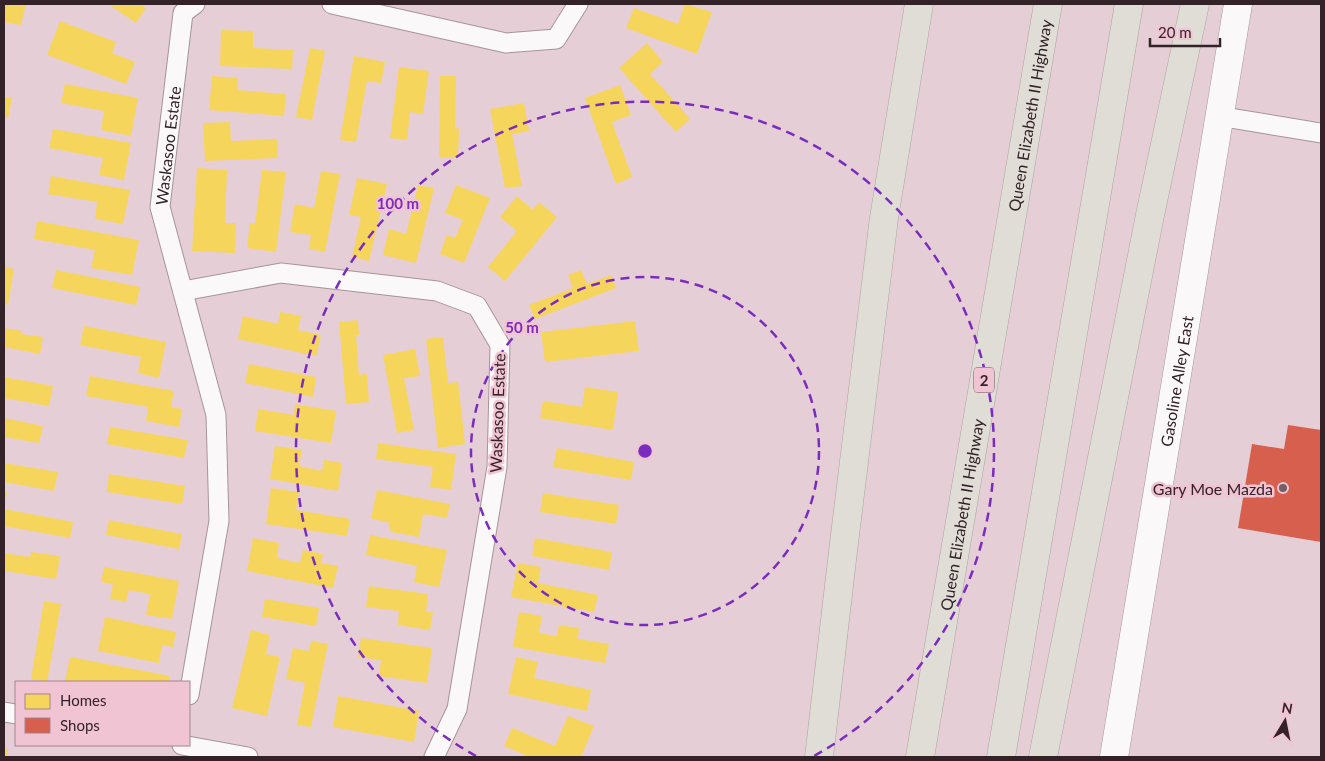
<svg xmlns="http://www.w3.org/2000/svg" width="1325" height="761" font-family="Lato,sans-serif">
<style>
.homes{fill:#f6d55c}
.shops{fill:#d6604d}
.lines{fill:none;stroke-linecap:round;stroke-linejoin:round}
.street-casing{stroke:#a6949b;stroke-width:21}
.secondary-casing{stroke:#a6949b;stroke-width:29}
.highway-casing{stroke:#aea39f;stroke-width:29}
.street{stroke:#fbf8f9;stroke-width:19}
.secondary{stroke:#fbf8f9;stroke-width:28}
.highway{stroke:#dfddd6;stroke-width:28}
.ring{fill:none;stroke:#7b2cbf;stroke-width:2.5;stroke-dasharray:9 6}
.poi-dot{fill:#725e65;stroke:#f1c4d4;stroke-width:2}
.labels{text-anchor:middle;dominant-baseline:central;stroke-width:5;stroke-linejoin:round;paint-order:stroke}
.shield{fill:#f1c4d4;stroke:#6c535c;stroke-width:1}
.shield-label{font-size:15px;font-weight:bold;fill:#332228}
.street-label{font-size:16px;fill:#332228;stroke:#f1c4d4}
.poi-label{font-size:16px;fill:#332228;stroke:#f1c4d4;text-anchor:end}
.centre{fill:#7b2cbf;stroke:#f1c4d4;stroke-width:2.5}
.ring-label{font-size:15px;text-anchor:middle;font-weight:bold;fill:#7b2cbf;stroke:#f1c4d4;stroke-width:5;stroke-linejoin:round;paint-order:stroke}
</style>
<rect width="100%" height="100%" fill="#e6ced7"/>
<g class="homes">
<path d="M4 4H26L21 25 4 22Z"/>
<path d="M108 4H140L146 8 136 23Z"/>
<path d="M685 4 712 12 697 54 626 28 634 8 678 24Z"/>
<path d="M60 21 116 42 112 53 135 62 126 84 47 55Z"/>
<path d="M221 30 253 31V48L293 50 292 69 220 66Z"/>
<path d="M647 43 663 62 650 74 690 119 676 132 619 68Z"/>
<path d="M310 48 325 51 312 120 296 117Z"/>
<path d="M354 56 385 62 381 83 367 81 356 142 340 140Z"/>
<path d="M399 67 429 71 423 114 410 112 407 140 390 138Z"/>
<path d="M212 76 238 78 237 90 286 94 284 116 209 110Z"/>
<path d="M440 76H456L455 129 459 128 458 158H439Z"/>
<path d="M65 84 138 98 131 136 101 130 104 111 61 103Z"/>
<path d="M620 85 631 115 612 122 632 177 616 184 585 98Z"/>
<path d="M4 97 12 98 8 118 4 117Z"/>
<path d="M524 103 529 131 512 134 522 186 505 188 490 109Z"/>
<path d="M230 122 231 141 277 139 278 158 205 161 203 123Z"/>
<path d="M53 129 131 143 124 180 99 175 103 158 49 148Z"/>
<path d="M197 168 227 170 225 223H236L235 253 192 251Z"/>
<path d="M262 170 286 172 276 252 247 248 250 223 255 224Z"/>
<path d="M321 171 340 174 325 252 309 249 311 235 290 232 295 204 314 208Z"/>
<path d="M51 176 130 190 123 224 95 219 97 202 48 194Z"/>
<path d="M357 178 387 184 369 261 352 257 361 217 349 215Z"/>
<path d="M418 185 434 188 416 263 383 255 389 229 406 234Z"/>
<path d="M456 185 490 198 464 263 440 254 447 235 455 238 463 220 445 213Z"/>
<path d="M517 196 533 210 539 202 557 217 505 281 488 267 517 231 500 217Z"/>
<path d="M37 221 139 240 132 275 91 268 95 250 34 239Z"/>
<path d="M4 267 14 269 8 305 4 304Z"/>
<path d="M56 270 140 287 136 305 52 288Z"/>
<path d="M581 270 587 284 611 275 616 288 535 319 529 305 573 288 568 275Z"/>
<path d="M280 312 301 316 298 330 321 335 316 356 238 339 243 316 278 324Z"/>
<path d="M358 320 359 335H356L359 375 367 374 369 402 346 404 339 322Z"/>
<path d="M635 321 639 351 545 362 541 332Z"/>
<path d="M84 326 166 342 159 378 138 373 141 357 80 345Z"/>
<path d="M4 328 22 331 21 334 43 337 40 354 4 347Z"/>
<path d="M443 337 448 383 458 382 465 444 438 448 426 339Z"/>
<path d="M415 349 420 376 404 378 414 430 397 433 383 355Z"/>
<path d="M249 364 316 377 313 397 245 383Z"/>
<path d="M90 376 174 391 171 407 182 409 179 427 146 421 148 407 86 396Z"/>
<path d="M4 377 53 386 49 406 4 398Z"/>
<path d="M585 387 618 392 613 430 540 418 543 401 582 407Z"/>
<path d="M295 404 336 411 331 443 255 431 258 409 294 415Z"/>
<path d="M4 418 43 426 39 443 4 437Z"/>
<path d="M110 427 188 440 184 458 107 444Z"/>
<path d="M378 443 456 454 451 490 430 487 433 467 376 459Z"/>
<path d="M275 446 302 450 299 466 322 471 324 460 342 463 338 491 270 479Z"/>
<path d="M557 448 634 462 631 480 553 467Z"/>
<path d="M4 463 58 472 54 491 4 482Z"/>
<path d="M109 474 185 486 182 504 107 492Z"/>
<path d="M271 488 299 492 296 510 350 519 347 536 266 524Z"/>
<path d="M377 490 450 504 447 518 423 514 419 537 391 532 388 522 371 519Z"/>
<path d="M4 492H7L5 504H4Z"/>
<path d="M543 493 619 505 616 524 540 512Z"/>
<path d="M4 509 73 522 70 538 4 526Z"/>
<path d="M109 520 182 534 179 549 106 535Z"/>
<path d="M370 535 447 550 439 587 414 582 417 566 366 555Z"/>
<path d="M253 538 279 543 277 558 300 563 303 550 323 554 321 563 338 566 333 588 247 571Z"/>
<path d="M535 538 612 552 609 570 532 556Z"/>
<path d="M31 552 60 556 56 579 4 571V553L30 557Z"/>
<path d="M518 563 541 567 538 583 598 595 594 612 511 597Z"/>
<path d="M104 567 179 581 172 619 146 615 150 594 129 590 126 602 110 599 113 584 101 582Z"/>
<path d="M369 586 428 594 426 611 433 612 430 630 398 625 399 611 366 607Z"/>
<path d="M265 599 319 608 316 626 262 617Z"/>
<path d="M44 601 61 604 47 682 31 679Z"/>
<path d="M519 612 542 616 539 633 557 636 559 625 579 628 578 639 609 644 605 663 513 647Z"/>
<path d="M105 617 176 632 173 647 162 645 159 663 98 651Z"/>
<path d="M251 630 270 635 266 654 280 657 267 716 232 708Z"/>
<path d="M361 638 432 648 427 683 379 676 381 660 358 657Z"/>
<path d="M311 641 328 644 311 727 297 725 305 683 286 679 293 648 309 651Z"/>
<path d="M70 657 170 676 169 682H65Z"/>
<path d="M516 657 538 662 534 678 591 690 587 711 508 694Z"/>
<path d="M338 696 419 711 414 742 333 727Z"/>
<path d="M568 716 594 726 581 757H530L504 746 512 728 555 746Z"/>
<path d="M4 748 8 749 7 757H4Z"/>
</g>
<path class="shops" d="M1288 425 1321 430V542L1238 528 1252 444 1284 449Z"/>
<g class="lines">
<defs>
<g id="street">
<path d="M332 4 506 43 556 39 578 4"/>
<path d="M1218 116 1321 133"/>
<path d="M183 291 281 273 437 291 477 306 500 345 497 467 457 709 434 757"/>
<path id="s1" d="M189 695 219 521 216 415 160 207 183 13 195 4"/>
<path d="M4 712 16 714"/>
<path d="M182 745 248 757"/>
</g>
<g id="secondary">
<path id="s2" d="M1114 757 1238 4"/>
</g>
<g id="highway">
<path d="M819 757 844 543 884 218 919 4"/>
<path id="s3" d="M920 757 1048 4"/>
<path d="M1001 757 1129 4"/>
<path d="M1043 757 1150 215 1195 4"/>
</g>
</defs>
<use href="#street" class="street-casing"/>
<use href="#secondary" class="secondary-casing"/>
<use href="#highway" class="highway-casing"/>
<use href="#street" class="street"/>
<use href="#secondary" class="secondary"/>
<use href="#highway" class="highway"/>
</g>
<g class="ring">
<circle cx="645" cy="451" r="174"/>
<path d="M476 756A349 349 0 1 1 814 756"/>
</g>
<circle class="poi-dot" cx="1283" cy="488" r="5"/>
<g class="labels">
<rect class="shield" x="974" y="367.5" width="20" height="25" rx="4"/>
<g class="shield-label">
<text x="984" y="380">2</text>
</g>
<g class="street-label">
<text stroke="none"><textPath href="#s3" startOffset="651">Queen Elizabeth II Highway</textPath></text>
<text stroke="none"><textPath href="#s1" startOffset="560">Waskasoo Estate</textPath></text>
<text stroke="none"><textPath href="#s2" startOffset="381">Gasoline Alley East</textPath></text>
<text transform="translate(497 413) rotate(-88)">Waskasoo Estate</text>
<text stroke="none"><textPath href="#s3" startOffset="246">Queen Elizabeth II Highway</textPath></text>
</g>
<g class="poi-label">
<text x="1273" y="488">Gary Moe Mazda</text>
</g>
</g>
<circle cx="645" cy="451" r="8" class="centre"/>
<g class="ring-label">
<text x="398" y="209">100 m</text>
<text x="522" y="333">50 m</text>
</g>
<rect width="1325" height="761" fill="none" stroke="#332228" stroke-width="10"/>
<rect x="15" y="681" width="175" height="65" fill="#f1c4d4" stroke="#a5838f"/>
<rect x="25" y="694" width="25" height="15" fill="#f6d55c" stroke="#a5838f"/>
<text x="60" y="706" font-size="15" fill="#332228">Homes</text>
<rect x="25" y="718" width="25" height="15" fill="#d6604d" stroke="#a5838f"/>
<text x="60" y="731" font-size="15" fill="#332228">Shops</text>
<g transform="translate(1285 721) rotate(10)" stroke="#f1c4d4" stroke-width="4" paint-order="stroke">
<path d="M0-4L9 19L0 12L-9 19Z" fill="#332228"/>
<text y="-8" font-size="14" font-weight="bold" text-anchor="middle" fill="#332228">N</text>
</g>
<path d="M1150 38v8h70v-8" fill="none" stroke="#332228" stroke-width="2.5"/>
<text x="1158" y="38" font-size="15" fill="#332228" stroke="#f1c4d4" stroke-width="4" paint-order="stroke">20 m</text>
</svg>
